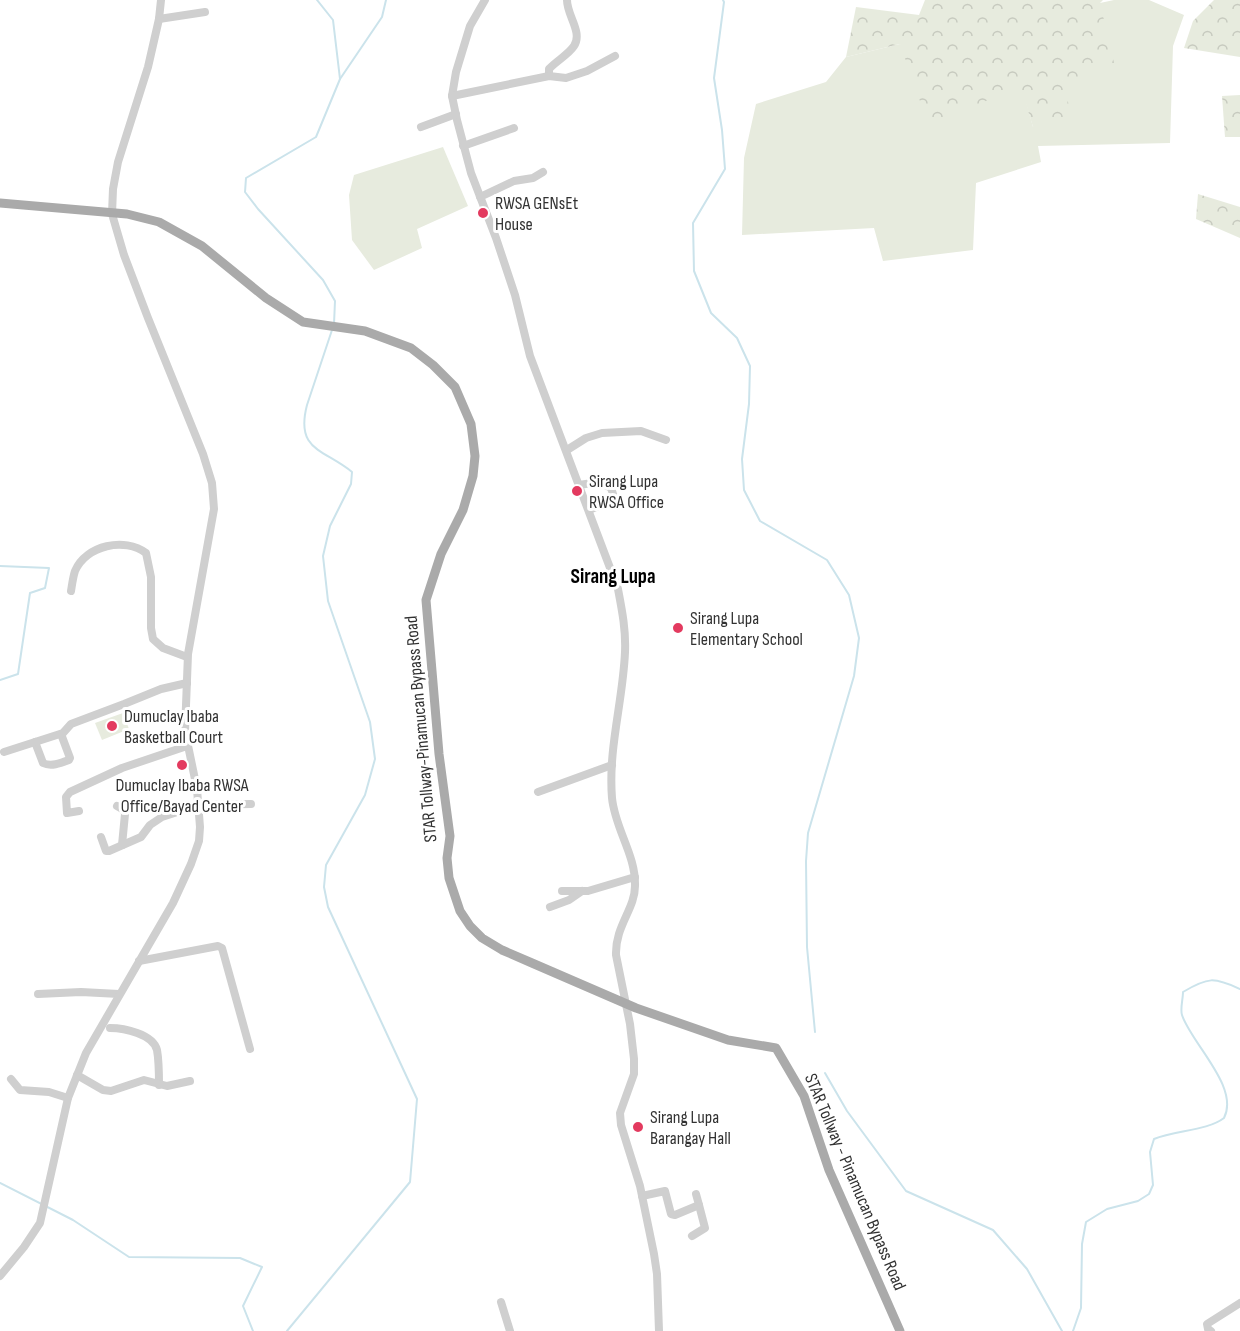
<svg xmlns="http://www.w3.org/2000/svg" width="1240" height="1331" font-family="'Sofia Sans Condensed',sans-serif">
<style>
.green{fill:#e7ebde}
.forest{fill:url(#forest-crowns)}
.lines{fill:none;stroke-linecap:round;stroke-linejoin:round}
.stream{stroke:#cbe3eb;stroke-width:2}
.minor{stroke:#cfcfcf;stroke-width:8}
.major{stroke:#aaa;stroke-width:9}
.poi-dot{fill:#e33a5f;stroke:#fff;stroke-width:2}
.labels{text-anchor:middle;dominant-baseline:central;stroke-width:6;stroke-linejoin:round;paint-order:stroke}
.poi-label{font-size:18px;fill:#323232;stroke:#fff;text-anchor:start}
.street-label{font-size:18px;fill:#323232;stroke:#fff}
.quarter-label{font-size:21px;font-weight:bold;fill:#000;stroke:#fff}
</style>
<defs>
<pattern id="forest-crowns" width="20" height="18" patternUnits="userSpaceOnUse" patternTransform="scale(1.5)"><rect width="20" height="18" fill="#e7ebde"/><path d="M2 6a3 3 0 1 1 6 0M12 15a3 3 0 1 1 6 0" fill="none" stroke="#c7cabf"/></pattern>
</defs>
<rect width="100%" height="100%" fill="#fff"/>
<g class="green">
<path d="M1114 0H1149L1184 15 1173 46 1170 143 1038 146 1041 162 976 183 973 250 883 261 874 228 742 235 744 158 756 104 826 82 846 57 900 44 1022 87 1033 127 1062 81 1100 3Z"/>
<path d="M443 147 468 206 417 229 422 248 374 270 352 240 349 195 354 175Z"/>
<path d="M123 713 129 729 102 740 95 723Z"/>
</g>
<g class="forest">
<path d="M925 0H1103L1100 3 1115 67 1062 81 1072 116 1033 127 1021 87 928 124 900 44 846 57 856 7 919 15Z"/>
<path d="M1214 0H1240V57L1184 48 1193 21Z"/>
<path d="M1240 95V137H1225L1222 96Z"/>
<path d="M1198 194 1240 207V238L1196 219Z"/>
</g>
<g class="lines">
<g class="stream">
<path d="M317 0 333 20 340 79 316 137 246 178 245 192 258 209 323 280 335 301 334 324"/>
<path d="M723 0 724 2 714 78 722 130 725 169 693 223 694 271 711 313 737 338 750 366 749 404 742 459 744 490 760 521 827 560 849 595 859 638 854 676 808 833 806 861 807 947 815 1032"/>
<path d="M340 79 382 17 386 0"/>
<path d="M0 566 49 568 45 588 30 593 18 674 0 680"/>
<path d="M825 1073 847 1111 906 1191 993 1230 1027 1269 1062 1331"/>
<path d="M0 1183 73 1220 129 1257 240 1258 262 1267 243 1306 253 1331"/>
<path d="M287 1331 410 1182 417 1099 328 907 324 887 326 865 365 795 375 759 370 722 328 601 323 556 330 526 351 484 352 472C324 449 295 451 307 405L332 330"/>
<path d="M1073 1331 1081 1308 1082 1244 1086 1222 1107 1209 1138 1201 1149 1194 1153 1185 1150 1152 1154 1139C1175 1130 1207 1131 1224 1118 1240 1087 1191 1043 1182 1015 1180 1009 1183 999 1183 992 1208 977 1214 977 1240 989"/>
</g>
<g class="minor">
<path d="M485 0 470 26 456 72 452 96 457 120 471 173 496 238 515 295 530 356 618 589C622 610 626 630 625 652 623 701 608 748 612 798 615 829 636 855 635 886 635 909 615 926 616 955L630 1024 634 1059V1074L620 1113 621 1125 640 1186 654 1254 657 1274 659 1331"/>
<path d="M159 19 205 12"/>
<path d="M549 76V69C556 61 568 55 574 46 583 32 567 16 567 0"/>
<path d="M452 96 549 76 566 78 587 71 615 56"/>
<path d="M421 127 456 114"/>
<path d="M463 146 514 128"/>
<path d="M480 197 514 181 533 178 543 172"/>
<path d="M567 450 586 438 602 433 641 431 666 440"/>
<path d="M579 485 599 482 611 488 614 497 610 501 589 510"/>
<path d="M71 591C72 585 73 577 75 571 86 545 125 537 146 553L151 577V628L153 639 163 648 187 657"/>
<path d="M35 742 43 763C51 767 61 763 69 760L70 758 61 734"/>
<path d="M4 752 63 733 71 724 124 704 161 689 187 683"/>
<path d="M538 792 612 765"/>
<path d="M117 806 124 810 125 814 122 845"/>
<path d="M79 811 67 813 66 797 70 792 122 768 187 746"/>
<path d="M101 837 106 851H109L141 837 150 825 162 817 199 805 251 804"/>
<path d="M562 891H588L635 877"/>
<path d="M550 907 569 900 582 891"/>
<path d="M139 961 218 946 222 948 250 1049"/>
<path d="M38 994 81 992 119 994"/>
<path d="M110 1028C124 1028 153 1034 157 1050 159 1061 159 1074 159 1085"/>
<path d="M77 1075 103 1090 111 1091 144 1080 167 1086 190 1081"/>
<path d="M11 1079 20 1090 49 1092 68 1098"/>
<path d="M642 1196 665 1191 671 1214 675 1215 699 1205 696 1194"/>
<path d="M692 1236 705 1228 699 1205"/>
<path d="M0 1276 24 1247 40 1223 68 1098 86 1053 173 903 191 864 199 841 200 827 197 789 185 731 188 654 214 509 212 483 203 454 148 318 124 255 112 214 113 189 118 162 148 67 159 19 161 0"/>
<path d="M501 1302 510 1331"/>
<path d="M1211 1331 1208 1329 1207 1324 1240 1303"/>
</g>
<path class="major" d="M0 203 127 214 159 222 202 246 266 298 303 322 365 331 411 348 433 365 455 387 471 424 475 456 473 476 463 510 441 554 426 600 439 754 450 836 447 858 449 878 460 911 470 926 482 938 502 950 532 963 636 1008 728 1040 776 1048 804 1096 829 1170 900 1331"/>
</g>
<g class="poi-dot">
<circle cx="483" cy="213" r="6"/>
<circle cx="577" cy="491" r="6"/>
<circle cx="678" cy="628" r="6"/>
<circle cx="112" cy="726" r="6"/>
<circle cx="182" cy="765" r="6"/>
<circle cx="638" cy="1127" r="6"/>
</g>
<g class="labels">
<g class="poi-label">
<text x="495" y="203">RWSA GENsEt<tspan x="495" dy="21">House</tspan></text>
<text x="589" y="481">Sirang Lupa<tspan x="589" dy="21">RWSA Office</tspan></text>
<text x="690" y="618">Sirang Lupa<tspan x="690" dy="21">Elementary School</tspan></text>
<text x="124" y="716">Dumuclay Ibaba<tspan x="124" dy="21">Basketball Court</tspan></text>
<text x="182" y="785" text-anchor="middle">Dumuclay Ibaba RWSA<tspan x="182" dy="21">Office/Bayad Center</tspan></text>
<text x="650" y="1117">Sirang Lupa<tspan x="650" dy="21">Barangay Hall</tspan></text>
</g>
<g class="street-label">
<text transform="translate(421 729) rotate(-95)">STAR Tollway-Pinamucan Bypass Road</text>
<text transform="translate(855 1182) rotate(67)">STAR Tollway - Pinamucan Bypass Road</text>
</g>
<g class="quarter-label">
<text x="613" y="576">Sirang Lupa</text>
</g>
</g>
</svg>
